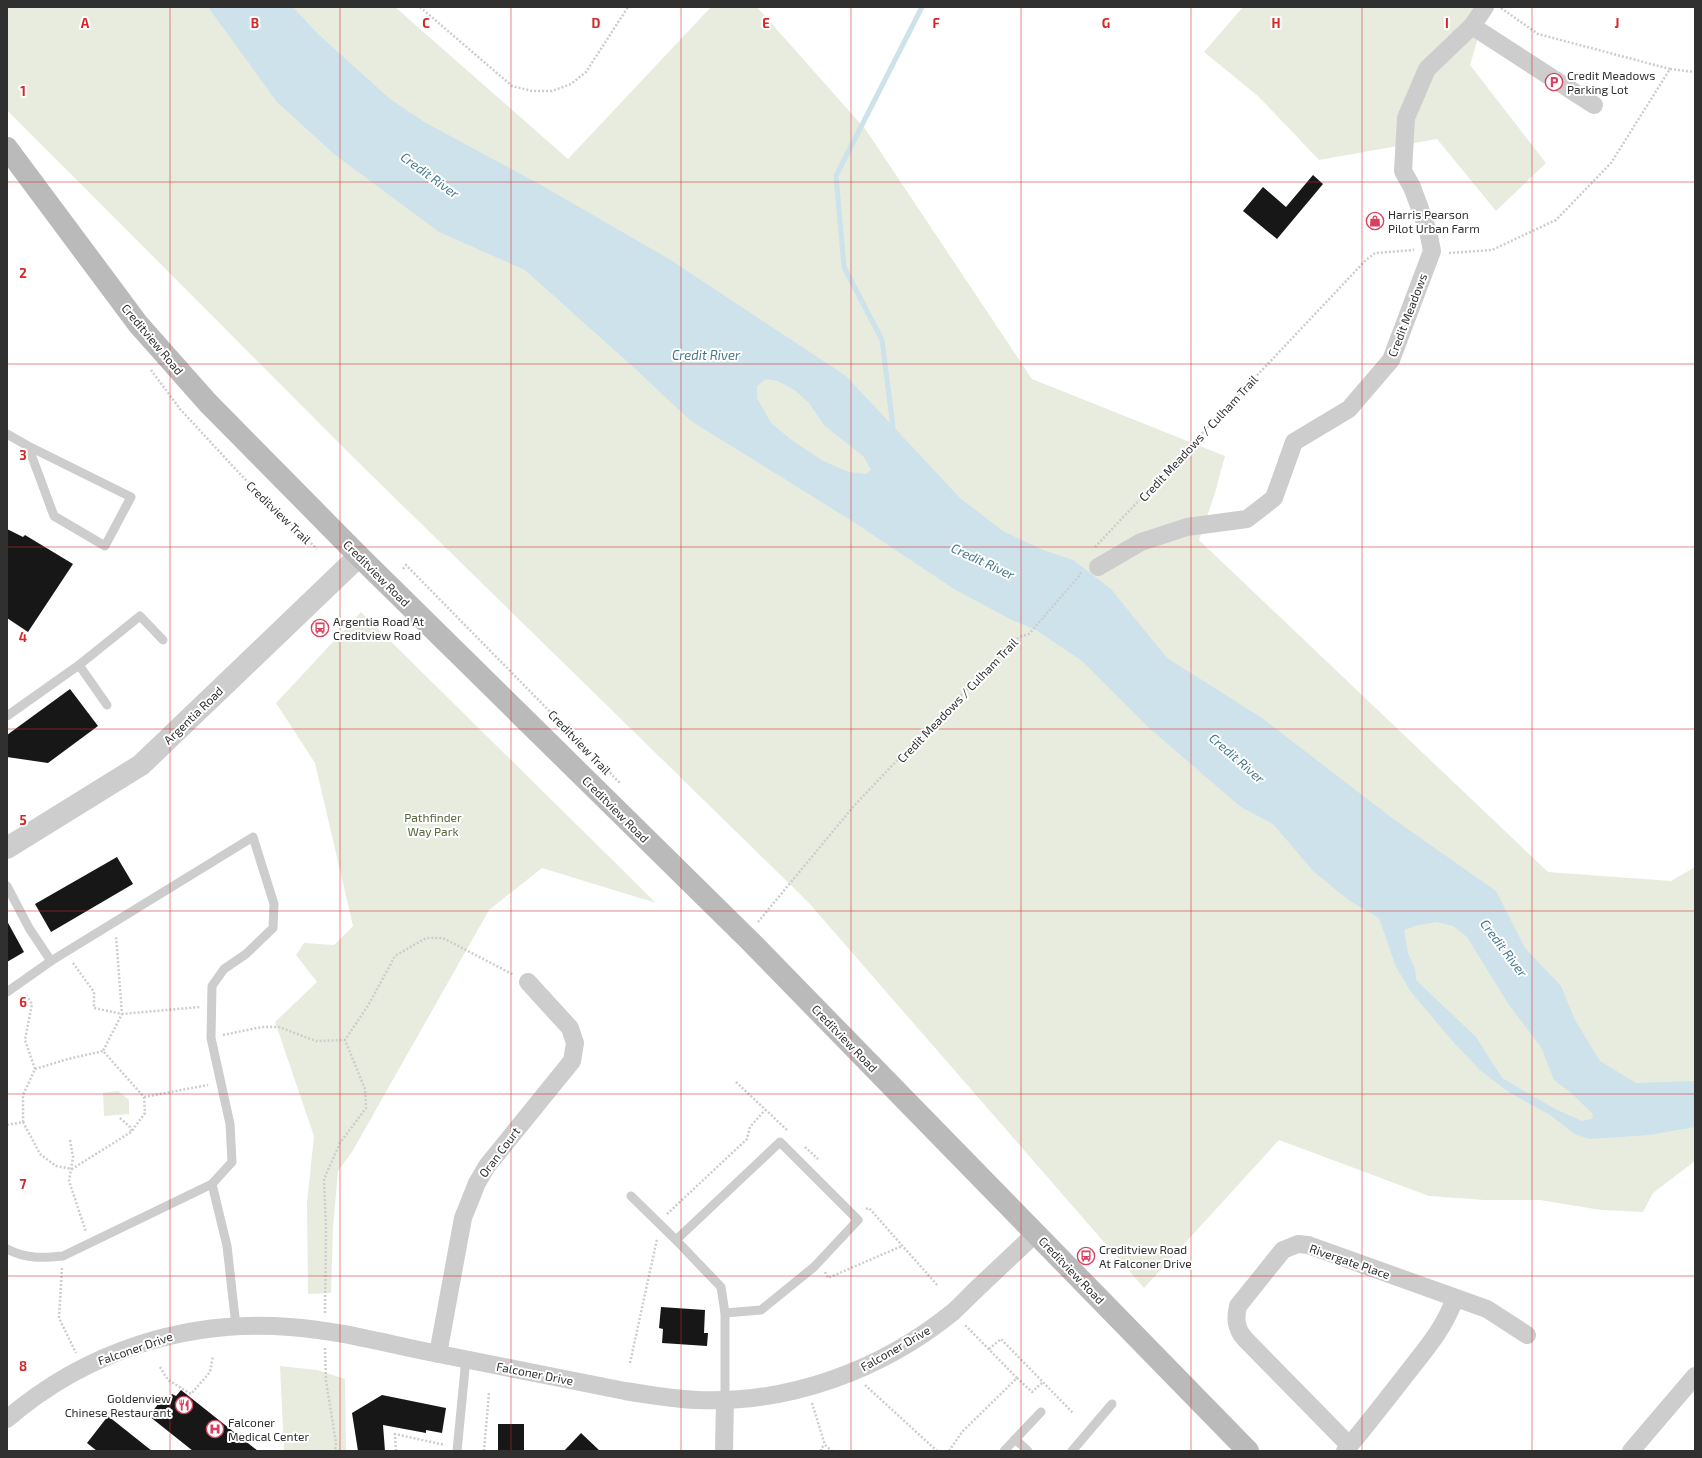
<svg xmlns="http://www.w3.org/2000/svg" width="1702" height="1458" font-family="'Exo 2',sans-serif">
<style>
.green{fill:#e7ecdf}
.water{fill:#cde2ea;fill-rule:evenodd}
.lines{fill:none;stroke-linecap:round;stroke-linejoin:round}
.stream{stroke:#cde2ea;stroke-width:5}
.building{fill:#171717}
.path{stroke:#cdcdcd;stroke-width:2.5;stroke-dasharray:2 2;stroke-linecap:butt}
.service{stroke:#cdcdcd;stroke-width:9}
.minor{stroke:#cdcdcd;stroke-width:18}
.tertiary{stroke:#cdcdcd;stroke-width:22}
.secondary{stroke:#bababa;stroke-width:22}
.grid{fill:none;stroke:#d62828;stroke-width:1;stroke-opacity:0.55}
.labels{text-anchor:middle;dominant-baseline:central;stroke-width:4;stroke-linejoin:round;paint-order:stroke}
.poi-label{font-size:12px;fill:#303030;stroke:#fff;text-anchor:start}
.street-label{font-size:12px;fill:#303030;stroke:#fff}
.park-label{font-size:12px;fill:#586840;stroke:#fff}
.water-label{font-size:13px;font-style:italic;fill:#44798c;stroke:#fff}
.grid-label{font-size:13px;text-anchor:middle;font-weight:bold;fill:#d62828;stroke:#fff;stroke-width:4;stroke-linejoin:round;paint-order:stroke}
</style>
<rect width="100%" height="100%" fill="#fff"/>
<g class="green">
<path d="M7 7H395L568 159 711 7H757L866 130 1032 379 1225 456 1215 493 1199 540 1548 872 1671 881 1695 867V1161L1653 1193 1643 1212 1601 1210 1540 1200H1484L1429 1196 1279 1140 1144 1288 808 902 357 461 7 110Z"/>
<path d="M1243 7H1487L1470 65 1546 163 1496 211 1437 139 1319 160 1258 96 1204 52Z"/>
<path d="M361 612 656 903 542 868 489 910 352 1152 338 1171 333 1228 331 1293 308 1294 307 1203 314 1136 275 1022 317 982 296 955 304 943 334 945 353 926 315 763 276 703Z"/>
<path d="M118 1091 129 1100V1114L104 1116 103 1093Z"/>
<path d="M280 1366 317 1370 345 1379 346 1451H284Z"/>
</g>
<path class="water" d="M208 7H293L317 33 390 99 426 123 541 185 669 259 846 376 960 498 1003 531 1043 550 1073 560 1111 589 1167 658 1262 718 1392 818 1496 891 1525 948 1561 986 1575 1020 1600 1061 1636 1083 1695 1081V1127L1649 1135 1590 1139 1576 1135 1550 1115 1510 1093 1481 1071 1455 1044 1411 992 1396 967 1379 918 1350 901 1314 872 1273 824 1241 807 1148 727 1082 661 1036 630 1010 619 954 589 852 521 691 421 631 365 525 270 439 232 334 154 277 102ZM766 379 778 381 796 391 809 403 824 425 864 457 871 470 866 474 849 472 823 461 793 441 771 423 757 398V386ZM1437 922 1453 926 1467 937 1509 1005 1541 1047 1554 1080 1570 1092 1593 1114 1592 1119 1582 1121 1555 1109 1502 1078 1476 1037 1416 980 1415 969 1408 953 1404 930 1414 926Z"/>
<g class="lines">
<path class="stream" d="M893 427 882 340 844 267 836 176 922 7"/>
</g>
<g class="building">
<path d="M1313 175 1323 184 1277 239 1243 211 1263 187 1286 207Z"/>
<path d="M7 529 23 537 25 535 73 564 28 632 7 618Z"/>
<path d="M70 689 98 726 48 763 7 757V735Z"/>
<path d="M117 857 133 884 51 932 35 904Z"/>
<path d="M7 921 24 952 7 962Z"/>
<path d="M661 1307 705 1310 704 1333H708L707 1346 662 1343 663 1329 659 1328Z"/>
<path d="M181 1390 258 1451H193L149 1416 165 1395 169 1398 172 1394 176 1396Z"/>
<path d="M382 1395 446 1408 442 1433 426 1430V1433L383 1425 385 1451H358L352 1413Z"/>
<path d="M108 1416 152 1451H97L87 1443Z"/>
<rect x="498" y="1424" width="26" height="27"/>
<path d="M581 1433 600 1451H564Z"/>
</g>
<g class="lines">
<g class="path">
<path d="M420 7 512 86 532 91H552L571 84 586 72 628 7"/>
<path d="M1501 8 1538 34 1670 69"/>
<path d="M1449 253 1492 250 1556 220 1611 163 1670 69 1695 72"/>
<path d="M151 370 180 409 241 475 317 549"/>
<path d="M1095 547 1365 261 1375 253 1414 250"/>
<path d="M403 569 406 565 621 784"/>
<path d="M758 922 853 807 921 735 1019 637 1029 634 1080 575 1081 571"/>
<path d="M73 963 94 992V1008L122 1014 200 1007"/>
<path d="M223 1035 262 1027H279L316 1041 345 1040"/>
<path d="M35 1069 68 1059 103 1051"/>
<path d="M736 1082 787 1130"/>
<path d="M144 1097 208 1085"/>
<path d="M120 1118 130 1127 131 1131"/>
<path d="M23 1122 40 1154 56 1166 72 1169 131 1132 145 1113 144 1097 103 1051 122 1014 116 936"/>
<path d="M7 1125 23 1122V1095L35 1069 25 1040 32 1004 25 993"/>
<path d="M70 1140 73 1157 69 1181 86 1232"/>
<path d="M805 1147 818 1159"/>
<path d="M866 1209 869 1208 938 1286"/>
<path d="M667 1214 747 1139 750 1127 765 1110"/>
<path d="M62 1268 59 1318 76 1353"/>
<path d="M825 1272 828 1278 902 1246"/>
<path d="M325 1313 326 1230 324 1179 340 1143 366 1108 365 1089 345 1040 369 1004 395 956 426 938H443L514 975"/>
<path d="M325 1348 326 1381 336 1443 335 1451"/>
<path d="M989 1349 1001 1339 1073 1413"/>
<path d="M630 1363 657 1239"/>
<path d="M160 1367 168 1380 191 1394 210 1372 213 1356"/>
<path d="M1017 1378 1032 1392 1043 1382"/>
<path d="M865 1385 937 1451"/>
<path d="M812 1403 825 1445 832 1451"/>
<path d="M396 1451 395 1434 445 1445"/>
<path d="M484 1451 489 1393"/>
<path d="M821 1451V1448L825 1445"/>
<path d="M949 1451 962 1432 1017 1378 964 1324"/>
</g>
<g class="service">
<path d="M7 434 28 446 131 497 105 546 54 516 28 446"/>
<path d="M79 665 107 705"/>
<path d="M7 716 79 665 140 616 163 640"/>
<path d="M7 886 29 928 51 961"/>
<path d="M7 992 51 961 253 837 274 904 273 928 246 954 224 969 212 986 211 1038 230 1124 232 1162 212 1184 63 1256C42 1258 26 1259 7 1249"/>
<path d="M212 1184 227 1246 236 1326"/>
<path d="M631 1196 676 1240 721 1287 725 1313V1400"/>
<path d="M676 1240 780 1142 858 1220 814 1267 761 1310 725 1313"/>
<path d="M1015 1439 1028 1451"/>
<path d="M457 1451 466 1359"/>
<path d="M1004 1451 1041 1412"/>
<path d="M1072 1451 1112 1404"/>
</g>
<g class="minor">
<path d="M1472 26 1594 105"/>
<path d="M1098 567 1141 542 1187 527 1247 519 1274 498 1294 442 1349 409 1391 360 1432 251 1428 231 1419 206 1412 187 1403 171 1406 118 1427 69 1472 26 1485 7"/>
<path d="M438 1354 463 1218 477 1183 487 1166 572 1061 575 1043 570 1028 528 982"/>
<path d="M7 1419C86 1351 186 1319 290 1327 335 1330 380 1342 424 1351 491 1364 558 1378 625 1391 649 1395 673 1399 697 1400 789 1404 882 1370 953 1312 963 1303 973 1292 983 1283 1001 1266 1019 1249 1036 1233"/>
<path d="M1349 1445 1245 1339C1236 1329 1235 1319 1238 1306L1283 1250 1298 1244 1308 1245 1487 1309 1527 1335"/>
<path d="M724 1451 725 1400"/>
<path d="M1345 1451C1367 1425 1387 1399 1408 1372 1426 1349 1445 1327 1455 1298"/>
<path d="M1631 1451 1695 1376"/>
</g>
<path class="tertiary" d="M7 848 141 765 359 556"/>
<path class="secondary" d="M7 148 138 324 208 403 359 556 750 941 1248 1451"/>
</g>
<path class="grid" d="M170 7V1451M340 7V1451M511 7V1451M681 7V1451M851 7V1451M1021 7V1451M1191 7V1451M1362 7V1451M1532 7V1451M7 182H1695M7 364H1695M7 547H1695M7 729H1695M7 911H1695M7 1094H1695M7 1276H1695"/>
<defs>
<symbol id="parking-ring" viewBox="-11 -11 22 22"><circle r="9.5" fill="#fff" stroke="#d84160" stroke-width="1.5"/><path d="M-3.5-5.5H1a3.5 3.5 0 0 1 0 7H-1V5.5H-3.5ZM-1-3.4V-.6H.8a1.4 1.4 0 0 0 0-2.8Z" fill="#d84160"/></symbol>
<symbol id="shop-ring" viewBox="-11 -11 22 22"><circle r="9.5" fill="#fff" stroke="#d84160" stroke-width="1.5"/><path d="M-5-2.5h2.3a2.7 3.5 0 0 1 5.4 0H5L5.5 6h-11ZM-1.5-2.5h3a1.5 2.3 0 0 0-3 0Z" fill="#d84160"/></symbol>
<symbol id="bus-ring" viewBox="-11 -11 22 22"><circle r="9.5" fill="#fff" stroke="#d84160" stroke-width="1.5"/><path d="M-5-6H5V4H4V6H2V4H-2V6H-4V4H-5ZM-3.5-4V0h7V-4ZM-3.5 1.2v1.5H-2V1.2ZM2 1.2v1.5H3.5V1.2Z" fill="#d84160"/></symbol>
<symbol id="restaurant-ring" viewBox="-11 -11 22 22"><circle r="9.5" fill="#fff" stroke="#d84160" stroke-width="1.5"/><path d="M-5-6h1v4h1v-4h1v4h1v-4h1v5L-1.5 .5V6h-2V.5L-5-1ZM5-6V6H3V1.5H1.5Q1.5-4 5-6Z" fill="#d84160"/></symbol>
<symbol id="hospital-ring" viewBox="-11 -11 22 22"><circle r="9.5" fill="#fff" stroke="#d84160" stroke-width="1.5"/><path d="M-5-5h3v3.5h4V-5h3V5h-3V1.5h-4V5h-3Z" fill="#d84160"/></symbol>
</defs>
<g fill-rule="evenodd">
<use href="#parking-ring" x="1544" y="72" width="20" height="20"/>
<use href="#shop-ring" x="1365" y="211" width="20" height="20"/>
<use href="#bus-ring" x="310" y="618" width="20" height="20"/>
<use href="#bus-ring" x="1076" y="1246" width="20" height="20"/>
<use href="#restaurant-ring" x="174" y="1395" width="20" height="20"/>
<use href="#hospital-ring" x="205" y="1419" width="20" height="20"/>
</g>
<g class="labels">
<g class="poi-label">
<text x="1567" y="75">Credit Meadows<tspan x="1567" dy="14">Parking Lot</tspan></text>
<text x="1388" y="214">Harris Pearson<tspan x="1388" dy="14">Pilot Urban Farm</tspan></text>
<text x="333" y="621">Argentia Road At<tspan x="333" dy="14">Creditview Road</tspan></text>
<text x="1099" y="1249">Creditview Road<tspan x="1099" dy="14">At Falconer Drive</tspan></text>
<text x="171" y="1398" text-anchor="end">Goldenview<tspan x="171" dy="14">Chinese Restaurant</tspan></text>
<text x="228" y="1422">Falconer<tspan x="228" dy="14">Medical Center</tspan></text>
</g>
<g class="street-label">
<text transform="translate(1407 315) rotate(-69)">Credit Meadows</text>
<text transform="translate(153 339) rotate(50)">Creditview Road</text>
<text transform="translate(1198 438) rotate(-47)">Credit Meadows / Culham Trail</text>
<text transform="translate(279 512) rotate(44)">Creditview Trail</text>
<text transform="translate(377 573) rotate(45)">Creditview Road</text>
<text transform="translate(957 700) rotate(-46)">Credit Meadows / Culham Trail</text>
<text transform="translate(193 715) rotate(-44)">Argentia Road</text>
<text transform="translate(580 742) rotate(46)">Creditview Trail</text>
<text transform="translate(616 809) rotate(45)">Creditview Road</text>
<text transform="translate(845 1038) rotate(46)">Creditview Road</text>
<text transform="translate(499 1152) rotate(-53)">Oran Court</text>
<text transform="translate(1350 1261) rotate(19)">Rivergate Place</text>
<text transform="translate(1072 1270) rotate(46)">Creditview Road</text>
<text transform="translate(135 1348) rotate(-19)">Falconer Drive</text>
<text transform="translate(895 1348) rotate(-30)">Falconer Drive</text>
<text transform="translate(535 1373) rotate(11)">Falconer Drive</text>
</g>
<g class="park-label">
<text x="433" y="817">Pathfinder<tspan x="433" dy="14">Way Park</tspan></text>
</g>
<g class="water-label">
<text transform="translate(430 175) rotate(36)">Credit River</text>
<text x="706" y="355">Credit River</text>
<text transform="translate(983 561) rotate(25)">Credit River</text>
<text transform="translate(1237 758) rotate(41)">Credit River</text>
<text transform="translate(1504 948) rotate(53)">Credit River</text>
</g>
</g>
<g class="grid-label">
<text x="85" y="28">A</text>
<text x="255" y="28">B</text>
<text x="426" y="28">C</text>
<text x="596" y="28">D</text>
<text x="766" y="28">E</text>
<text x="936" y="28">F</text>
<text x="1106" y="28">G</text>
<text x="1276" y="28">H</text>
<text x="1447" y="28">I</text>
<text x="1617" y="28">J</text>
<text x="23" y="96">1</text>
<text x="23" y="278">2</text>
<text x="23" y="460">3</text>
<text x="23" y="642">4</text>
<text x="23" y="825">5</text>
<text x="23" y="1007">6</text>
<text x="23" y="1189">7</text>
<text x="23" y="1371">8</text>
</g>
<rect width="1702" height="1458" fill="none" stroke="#303030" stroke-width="16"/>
</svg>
